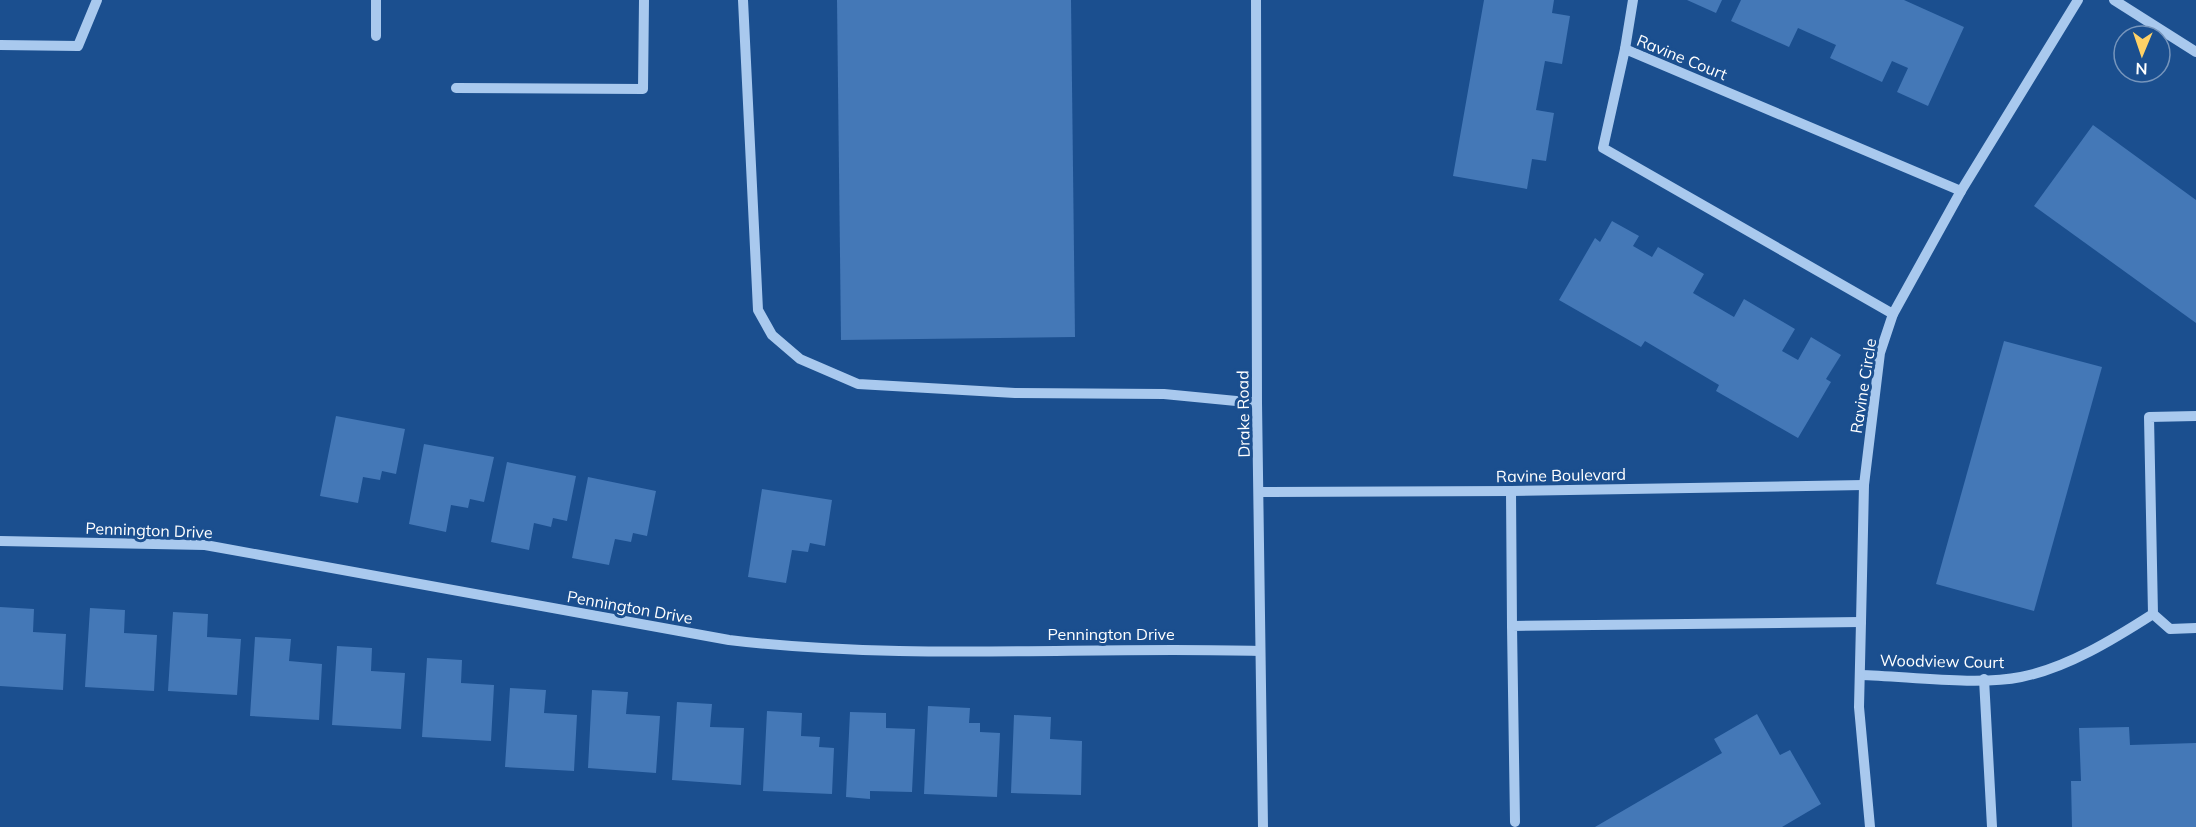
<svg xmlns="http://www.w3.org/2000/svg" width="2196" height="827" font-family="Mulish,sans-serif">
<style>
.building{fill:#4478b7}
.lines{fill:none;stroke-linecap:round;stroke-linejoin:round}
.minor{stroke:#a9c9ee;stroke-width:10}
.labels{text-anchor:middle;dominant-baseline:central;stroke-width:6;stroke-linejoin:round;paint-order:stroke}
.street-label{font-size:16px;fill:#fff;stroke:#1b4f8f}
</style>
<rect width="100%" height="100%" fill="#1b4f8f"/>
<g class="building">
<path d="M837 0H1071L1075 337 841 340Z"/>
<path d="M1484 0H1554L1552 13 1570 16 1562 64 1545 61 1536 110 1554 113 1546 161 1532 159 1527 189 1453 176Z"/>
<path d="M1687 0H1722L1716 13Z"/>
<path d="M1741 0H1904L1964 27 1928 106 1897 92 1908 68 1892 61 1882 82 1830 58 1836 45 1798 28 1789 47 1731 21Z"/>
<path d="M2093 125 2196 200V323L2034 206Z"/>
<path d="M1612 221 1639 236 1633 246 1652 257 1658 247 1704 274 1693 293 1734 317 1744 299 1795 329 1782 351 1798 360 1811 337 1841 355 1826 379 1831 382 1798 438 1716 391 1719 385 1645 341 1641 347 1559 300 1595 238 1600 242Z"/>
<path d="M2004 341 2102 367 2034 611 1936 584Z"/>
<path d="M336 416 405 429 396 474 382 471 380 480 363 477 358 503 320 496Z"/>
<path d="M424 444 494 457 484 502 470 499 468 508 451 505 446 532 409 524Z"/>
<path d="M507 462 576 476 567 521 553 518 551 527 534 523 529 550 491 542Z"/>
<path d="M588 477 656 491 647 536 633 533 631 542 615 539 609 565 572 558Z"/>
<path d="M762 489 832 500 825 546 810 543 808 552 792 550 786 583 748 577Z"/>
<path d="M0 607 34 609 33 632 66 634 63 690 0 686Z"/>
<path d="M90 608 125 610 124 633 157 635 154 691 85 687Z"/>
<path d="M173 612 208 614 207 637 241 639 237 695 168 691Z"/>
<path d="M255 637 291 639 289 661 322 664 319 720 250 716Z"/>
<path d="M337 646 372 648 371 671 405 673 401 729 332 725Z"/>
<path d="M427 658 462 660 461 683 494 685 491 741 422 737Z"/>
<path d="M510 688 546 690 544 713 577 715 574 771 505 767Z"/>
<path d="M592 690 628 692 626 714 660 716 656 773 588 768Z"/>
<path d="M677 702 712 704 710 727 744 728 741 785 672 780Z"/>
<path d="M928 706 970 708 969 723H980V732L1000 733 997 797 924 794Z"/>
<path d="M767 711 802 713 801 736 820 737 819 747 834 748 832 794 763 791Z"/>
<path d="M850 712 886 713V728L915 729 912 792 870 791V799L846 797Z"/>
<path d="M1757 714 1780 755 1790 750 1821 804 1782 827H1595L1722 753 1714 739Z"/>
<path d="M1014 715 1051 717 1050 739 1082 741 1081 795 1011 793Z"/>
<path d="M2129 727 2130 745 2196 743V827H2072L2071 781H2081L2079 728Z"/>
</g>
<g class="lines">
<g class="minor">
<path d="M376 0V36"/>
<path d="M743 0 758 310 772 335 800 359 858 384 1015 393 1164 394 1257 403"/>
<path d="M1256 0 1257 403 1263 827"/>
<path d="M2114 0 2196 52"/>
<path d="M0 45 78 46 97 0"/>
<path d="M1625 49 1633 0"/>
<path d="M456 88 643 89 644 0"/>
<path d="M1893 314 1603 148 1625 49 1961 191"/>
<path d="M2196 416 2149 417 2153 614 2170 629 2196 628"/>
<path d="M1511 491 1512 626"/>
<path d="M1259 492 1511 491 1864 485"/>
<path d="M0 541 205 545 729 640C905 661 1083 646 1260 651"/>
<path d="M1860 675C1906 676 1977 686 2021 677 2067 668 2114 639 2153 614"/>
<path d="M1984 679 1992 827"/>
<path d="M1515 822 1512 626 1861 622"/>
<path d="M1870 827 1859 707 1861 622 1864 485 1880 353 1893 314 1961 191 2078 0"/>
</g>
</g>
<g class="labels">
<g class="street-label">
<text transform="translate(1682 57) rotate(22)">Ravine Court</text>
<text transform="translate(1863 386) rotate(-81)">Ravine Circle</text>
<text transform="translate(1243 414) rotate(-91)">Drake Road</text>
<text transform="translate(1561 475) rotate(-1)">Ravine Boulevard</text>
<text transform="translate(149 530) rotate(2)">Pennington Drive</text>
<text transform="translate(630 607) rotate(10)">Pennington Drive</text>
<text x="1111" y="634">Pennington Drive</text>
<text transform="translate(1942 661) rotate(1)">Woodview Court</text>
</g>
</g>
<g transform="translate(2142 54) rotate(182)"><circle r="28" fill="#1b4f8f" stroke="#7695bc" stroke-width="1.5"/>
<path d="M0-4.5L10 22L0 15L-10 22Z" fill="#ffd166"/>
<text y="-9" font-size="16" font-weight="bold" text-anchor="middle" fill="#ffffff">N</text>
</g>
</svg>
